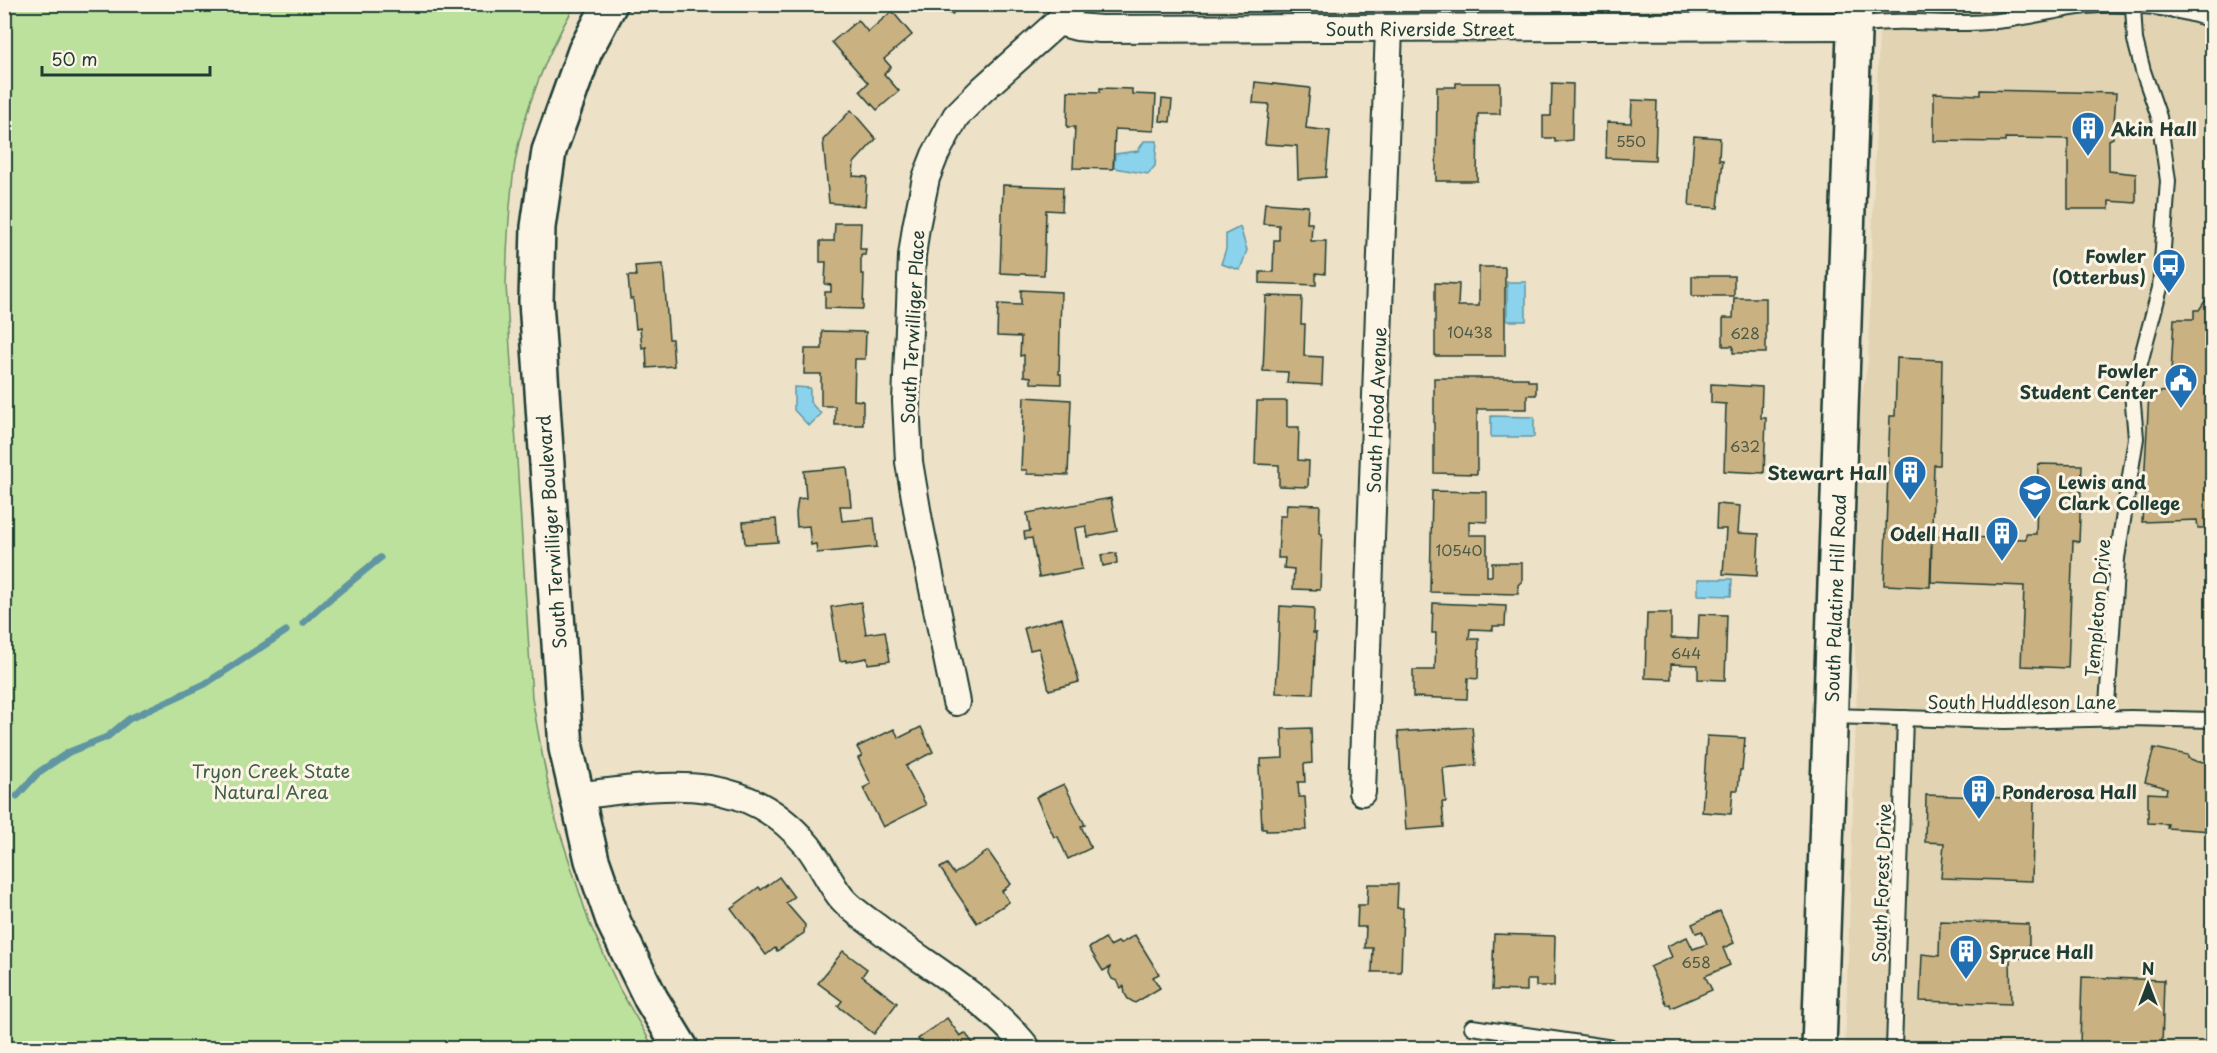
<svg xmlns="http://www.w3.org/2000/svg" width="2217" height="1053" font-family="'Playpen Sans',sans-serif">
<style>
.built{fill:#e2d3b2}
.green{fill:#bbe19c;stroke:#6d8f68;stroke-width:1.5}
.water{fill:#8bd2ec;stroke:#6096a2;stroke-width:1.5}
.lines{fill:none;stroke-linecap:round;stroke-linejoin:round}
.stream{stroke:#6096a2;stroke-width:7}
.building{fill:#cab181;stroke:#1f3d34;stroke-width:1.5}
.lane-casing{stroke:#1f3d34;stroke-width:18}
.street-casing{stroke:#1f3d34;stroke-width:30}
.secondary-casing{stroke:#1f3d34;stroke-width:38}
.lane{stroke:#fcf5e5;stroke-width:14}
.street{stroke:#fcf5e5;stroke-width:26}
.secondary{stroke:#fcf5e5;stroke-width:33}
.labels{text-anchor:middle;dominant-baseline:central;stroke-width:6;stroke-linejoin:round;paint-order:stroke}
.number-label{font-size:15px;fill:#4a5a47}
.street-label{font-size:18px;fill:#1f3d34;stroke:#fcf5e5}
.poi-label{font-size:18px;font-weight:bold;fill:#1f3d34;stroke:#fcf5e5;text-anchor:start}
.park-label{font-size:18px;fill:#3e5e49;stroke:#fcf5e5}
</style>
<rect width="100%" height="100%" fill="#ede1c7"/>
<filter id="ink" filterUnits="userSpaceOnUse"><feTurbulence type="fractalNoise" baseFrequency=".0167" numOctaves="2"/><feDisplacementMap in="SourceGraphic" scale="12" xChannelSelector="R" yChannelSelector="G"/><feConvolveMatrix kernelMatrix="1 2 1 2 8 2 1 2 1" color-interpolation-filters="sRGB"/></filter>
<g filter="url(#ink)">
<path class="built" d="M1880 5H2212V1048H1845L1857 686 1854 633 1860 406 1868 362Z"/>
<path class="green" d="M5 4 575 5C548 51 524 109 515 162 509 203 507 244 506 285L532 698 540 743 554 814 589 922 620 990 654 1048H5Z"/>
<g class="water">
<path d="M1144 141H1157L1155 166 1148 174 1114 168 1115 154 1138 151Z"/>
<path d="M1240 227 1247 250 1240 270 1221 264 1226 249V234Z"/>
<rect x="1507" y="282" width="19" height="39"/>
<path d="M794 387 810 388V402L821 414 809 426 794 410Z"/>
<path d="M1491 416 1534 417V437H1491Z"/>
<path d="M1698 579H1732L1731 596 1698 595Z"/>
</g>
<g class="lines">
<g class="stream">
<path d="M303 623 326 602 380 558"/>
<path d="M17 796 39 772 69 752 107 737 129 719 205 684 286 631"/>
</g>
</g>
<g class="building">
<path d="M937 4H959L952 15Z"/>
<path d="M892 11 912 35 884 59 891 67 884 74 899 91 877 110 860 91 868 83 832 42 858 20 868 32Z"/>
<path d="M1255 82 1310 88 1306 128 1330 131 1326 177 1298 179 1297 146 1265 144 1269 104 1253 103Z"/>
<path d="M1456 83H1500V114H1478L1477 181H1436L1437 87H1456Z"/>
<path d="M1552 83 1573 84 1572 140 1555 142V138H1543V116H1551Z"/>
<path d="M1100 88 1132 89V94L1156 95 1154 131 1115 129 1113 169 1073 168 1075 127H1067L1068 91 1100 92Z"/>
<path d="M1980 90 2116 93 2113 138 2109 140V171L2136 174V203L2109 201V209H2068V139L2005 138V142L1934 141V93L1980 95Z"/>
<path d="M1162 99 1172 100 1170 122 1160 121Z"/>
<path d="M1632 100 1657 101 1655 160 1606 158 1607 122 1631 123Z"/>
<path d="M851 110 876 139 854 163 853 176 867 177 865 206 829 203 823 140Z"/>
<path d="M1694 136 1720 138 1719 160H1723L1718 208 1689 206Z"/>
<path d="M1003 185 1063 187 1062 211 1046 210 1044 275 1000 273Z"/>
<path d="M1265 203 1308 206 1307 223H1312L1311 241H1326L1325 274 1316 273V285L1260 283V272H1273L1274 240H1279V225L1263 224Z"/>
<path d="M835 223H861L860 249H866L865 255H861V274H864L863 309 825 308V292H831V285L825 284 826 262H820V241H834Z"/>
<path d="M663 264 669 339H672L674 366 647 368 646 347 642 348 640 328 636 329 633 299H630L628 276H636L635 266Z"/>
<path d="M1479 267H1505V356H1435V283L1459 284 1458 306H1479Z"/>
<rect x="1692" y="276" width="42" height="20"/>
<path d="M1021 290 1061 292 1059 374H1061V384L1031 383V377L1024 376V355L1020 356 1021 337 997 336 998 304 1021 305Z"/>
<path d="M1266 296 1302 297 1301 324H1305L1304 356 1323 357 1322 385 1287 383 1288 372 1263 371Z"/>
<path d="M1734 298H1766V353H1733V346H1723V318H1733Z"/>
<path d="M2205 301H2212V528H2198L2197 520 2142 522 2149 393 2170 391 2174 319H2194V310H2199Z"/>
<path d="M822 331 866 332 865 359H855L854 400 863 401V425H835V406H821V374H804L805 349H822Z"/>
<path d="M1897 358 1942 360 1940 465H1934L1930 587 1884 585 1890 416H1895Z"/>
<path d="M1434 378H1528V381H1536V395H1527V409H1477V474L1434 473Z"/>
<path d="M1711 384 1762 387 1761 418H1766L1764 473 1724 471 1726 404 1711 403Z"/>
<path d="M1024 397 1071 400 1068 475 1027 474V470H1021Z"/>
<path d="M1257 401H1287V427H1299L1298 460 1309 461 1308 487 1279 486V465L1255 464Z"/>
<path d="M2038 464 2082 465 2079 542 2073 541 2068 668 2021 666 2024 586 1931 582 1932 536 2026 539V534H2036Z"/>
<path d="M847 467 851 506H840L842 521 874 518 877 547 817 553 816 544 811 545 809 526 797 527 796 513 798 499 806 498 804 471Z"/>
<path d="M1432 491 1487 492V522L1469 521V535H1487V576H1492V563H1522V581L1518 585V594L1430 592Z"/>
<path d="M1111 498 1117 531 1088 537 1086 526 1075 528 1082 569 1039 577 1032 538 1025 539 1024 532 1030 531 1027 513Z"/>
<path d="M1287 504 1320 505 1319 533 1322 534 1320 590 1293 589 1294 569 1284 568 1285 558H1278L1280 516H1286Z"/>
<path d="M1717 504 1740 506 1738 533 1759 534 1757 576 1723 574 1726 529H1716Z"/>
<path d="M776 519 778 542 745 544 743 522Z"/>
<path d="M1116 553 1117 563 1103 566 1101 555Z"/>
<path d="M861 602 866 634 885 631 890 661 868 664 867 658 846 662V660L840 661 831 607Z"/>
<path d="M1433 603 1506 606 1505 626H1493V630L1470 629 1469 639H1479L1478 679 1468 678 1467 699 1413 697V670H1435L1436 633H1432Z"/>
<path d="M1280 606 1314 608 1313 633H1316L1313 694 1276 693Z"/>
<path d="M1647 613H1671V638L1698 639 1699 614 1727 615 1725 680 1698 679V665L1671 664V679L1645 678Z"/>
<path d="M1062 618 1079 682 1049 690 1039 648 1030 650 1024 628Z"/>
<path d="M921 727 933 752 906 766 926 805 883 827 863 788 871 784 858 758 862 756 857 747 894 729 899 738Z"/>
<path d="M1472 727 1476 765 1443 768 1446 802H1442L1444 827 1406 830 1398 732Z"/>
<path d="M1311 728 1312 763 1304 764 1305 782H1298L1299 797H1305L1307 830 1266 831V829H1262L1259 766H1261V759L1283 758 1282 729Z"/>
<path d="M1707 736 1745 738 1742 770H1740L1738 790H1733L1731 814 1702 812Z"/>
<path d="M2154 748 2188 755V758L2198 762 2212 761V831L2167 828 2168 824 2148 823V793L2166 794 2167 788 2145 782Z"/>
<path d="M1064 784 1085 825 1081 826 1091 848 1068 859 1058 837H1054L1036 797Z"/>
<path d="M1926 795 2034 799 2032 881 1941 878 1944 843 1925 842Z"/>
<path d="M988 851 1011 884 1002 891 1009 902 977 923 940 868 947 864 954 874Z"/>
<path d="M779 877 794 897 786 903 805 925 804 933 777 951 775 948 766 955 731 908 759 887 761 890Z"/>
<path d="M1368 884H1398L1397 908H1403L1401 972H1372L1373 948H1365L1366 927H1357L1358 905H1367Z"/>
<path d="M1720 911 1734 943 1723 948 1730 965 1705 976 1712 990 1671 1008 1670 1004 1667 1005 1650 967 1672 957 1667 946 1687 937 1693 949 1707 944 1702 931 1696 933 1692 924Z"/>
<path d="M1940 921 2029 924V958H2010L2011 1004 1920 1001 1922 954 1939 956Z"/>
<path d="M1494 934 1555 936 1554 986H1536V980H1527V991L1492 990Z"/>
<path d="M1135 935 1159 974 1153 977 1160 988 1135 1003 1128 999 1125 994 1124 986 1121 988 1117 981 1112 979 1109 973 1110 967 1103 971 1089 948 1105 938 1110 946 1118 942 1120 944Z"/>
<path d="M843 951 867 969 862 976 897 1003 874 1034 838 1006 842 1001 818 983Z"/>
<path d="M2082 977 2164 980 2162 1046 2080 1045Z"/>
<path d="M947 1018 960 1036 965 1033 977 1048H924L918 1039Z"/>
</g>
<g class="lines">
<defs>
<g id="lane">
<path d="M1854 26C1898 17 1942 26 1986 22 2020 20 2053 10 2086 6 2127 2 2173 7 2212 20"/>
<path d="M1831 716 2004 721 2131 718 2212 720"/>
<path d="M2106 719 2117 558 2136 438 2132 393 2160 288 2168 181 2159 117 2143 71 2135 40 2133 6"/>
<path d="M1472 1027 1613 1048"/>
<path d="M1894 1048 1905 718"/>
</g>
<g id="street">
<path d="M1058 22 1077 27 1100 29 1854 26"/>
<path d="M956 702 919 521 909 462 906 401 912 256 916 227 926 178 935 155 956 116 983 89 1058 22 1073 4"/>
<path d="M1362 792 1389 28"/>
<path d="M576 796C664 785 744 769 808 846 820 861 828 880 840 896 849 908 866 919 878 928 928 967 987 998 1027 1048"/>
</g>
<g id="secondary">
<path d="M610 4 585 51 549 151 538 227 536 301 566 748 592 860 614 923 651 999 681 1048"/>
<path d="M1819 1048 1855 4"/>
</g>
</defs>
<use href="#lane" class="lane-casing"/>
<use href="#street" class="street-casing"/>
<use href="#secondary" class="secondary-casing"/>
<use href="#lane" class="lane"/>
<use href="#street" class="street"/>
<use href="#secondary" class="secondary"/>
</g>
</g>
<defs>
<symbol id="building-pin" viewBox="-11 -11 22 30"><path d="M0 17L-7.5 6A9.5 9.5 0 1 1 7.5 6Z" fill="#1f6fb2" stroke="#fcf5e5"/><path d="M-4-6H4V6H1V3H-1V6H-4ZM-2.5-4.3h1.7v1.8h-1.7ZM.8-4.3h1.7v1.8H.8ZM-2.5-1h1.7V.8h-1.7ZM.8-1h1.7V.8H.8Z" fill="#fff"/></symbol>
<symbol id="bus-pin" viewBox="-11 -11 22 30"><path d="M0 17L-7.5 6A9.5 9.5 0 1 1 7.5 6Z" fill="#1f6fb2" stroke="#fcf5e5"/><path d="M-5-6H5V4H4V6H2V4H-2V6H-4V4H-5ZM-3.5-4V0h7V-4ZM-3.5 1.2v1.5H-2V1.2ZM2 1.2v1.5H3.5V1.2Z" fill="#fff"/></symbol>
<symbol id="civic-pin" viewBox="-11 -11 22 30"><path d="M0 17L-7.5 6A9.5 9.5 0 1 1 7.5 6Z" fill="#1f6fb2" stroke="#fcf5e5"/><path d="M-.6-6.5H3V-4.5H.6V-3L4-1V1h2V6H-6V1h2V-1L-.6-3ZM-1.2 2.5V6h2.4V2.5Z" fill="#fff"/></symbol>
<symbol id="university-pin" viewBox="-11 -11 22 30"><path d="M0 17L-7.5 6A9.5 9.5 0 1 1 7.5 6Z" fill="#1f6fb2" stroke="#fcf5e5"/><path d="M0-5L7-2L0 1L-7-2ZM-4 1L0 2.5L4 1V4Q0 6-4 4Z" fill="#fff"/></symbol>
</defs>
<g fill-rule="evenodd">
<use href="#building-pin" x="2069" y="109" width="38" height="52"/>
<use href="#bus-pin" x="2150" y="246" width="38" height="52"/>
<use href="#civic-pin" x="2162" y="361" width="38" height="52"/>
<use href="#building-pin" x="1891" y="453" width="38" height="52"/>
<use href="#university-pin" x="2016" y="472" width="38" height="52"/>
<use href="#building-pin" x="1983" y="514" width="38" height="52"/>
<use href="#building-pin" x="1960" y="772" width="38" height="52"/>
<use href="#building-pin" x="1947" y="932" width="38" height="52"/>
</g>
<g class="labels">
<g class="number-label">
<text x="1631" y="140">550</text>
<text x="1470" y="331">10438</text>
<text x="1745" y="332">628</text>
<text x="1745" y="445">632</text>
<text x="1459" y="549">10540</text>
<text x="1686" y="652">644</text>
<text x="1696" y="961">658</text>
</g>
<g class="street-label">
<text x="1420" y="28">South Riverside Street</text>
<text transform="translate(912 327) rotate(-87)">South Terwilliger Place</text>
<text transform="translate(1376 410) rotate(-88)">South Hood Avenue</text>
<text transform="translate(551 532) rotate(-94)">South Terwilliger Boulevard</text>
<text transform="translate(1835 598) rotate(-88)">South Palatine Hill Road</text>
<text transform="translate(2097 608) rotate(-85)">Templeton Drive</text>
<text x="2022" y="701">South Huddleson Lane</text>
<text transform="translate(1881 883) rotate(-88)">South Forest Drive</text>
</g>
<g class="poi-label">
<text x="2111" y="128">Akin Hall</text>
<text x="2146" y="255" text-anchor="end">Fowler<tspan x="2146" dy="21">(Otterbus)</tspan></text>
<text x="2158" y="370" text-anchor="end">Fowler<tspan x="2158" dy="21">Student Center</tspan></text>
<text x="1887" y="472" text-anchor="end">Stewart Hall</text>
<text x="2058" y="481">Lewis and<tspan x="2058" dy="21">Clark College</tspan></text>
<text x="1979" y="533" text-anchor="end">Odell Hall</text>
<text x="2002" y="791">Ponderosa Hall</text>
<text x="1989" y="951">Spruce Hall</text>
</g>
<g class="park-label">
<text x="271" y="770">Tryon Creek State<tspan x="271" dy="21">Natural Area</tspan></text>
</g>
</g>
<rect width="2217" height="1053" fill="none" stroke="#fcf5e5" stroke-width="24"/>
<rect x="12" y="12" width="2193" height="1029" fill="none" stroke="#1f3d34" stroke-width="2" filter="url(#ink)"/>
<g transform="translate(2148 984)" stroke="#fcf5e5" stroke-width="4.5" paint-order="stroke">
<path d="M0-4.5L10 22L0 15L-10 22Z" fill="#1f3d34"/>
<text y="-9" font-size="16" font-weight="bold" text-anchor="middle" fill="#1f3d34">N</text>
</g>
<path d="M42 66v9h168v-9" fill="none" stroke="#1f3d34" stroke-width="3"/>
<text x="51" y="66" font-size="18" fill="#1f3d34" stroke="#fcf5e5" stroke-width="4.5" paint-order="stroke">50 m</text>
</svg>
